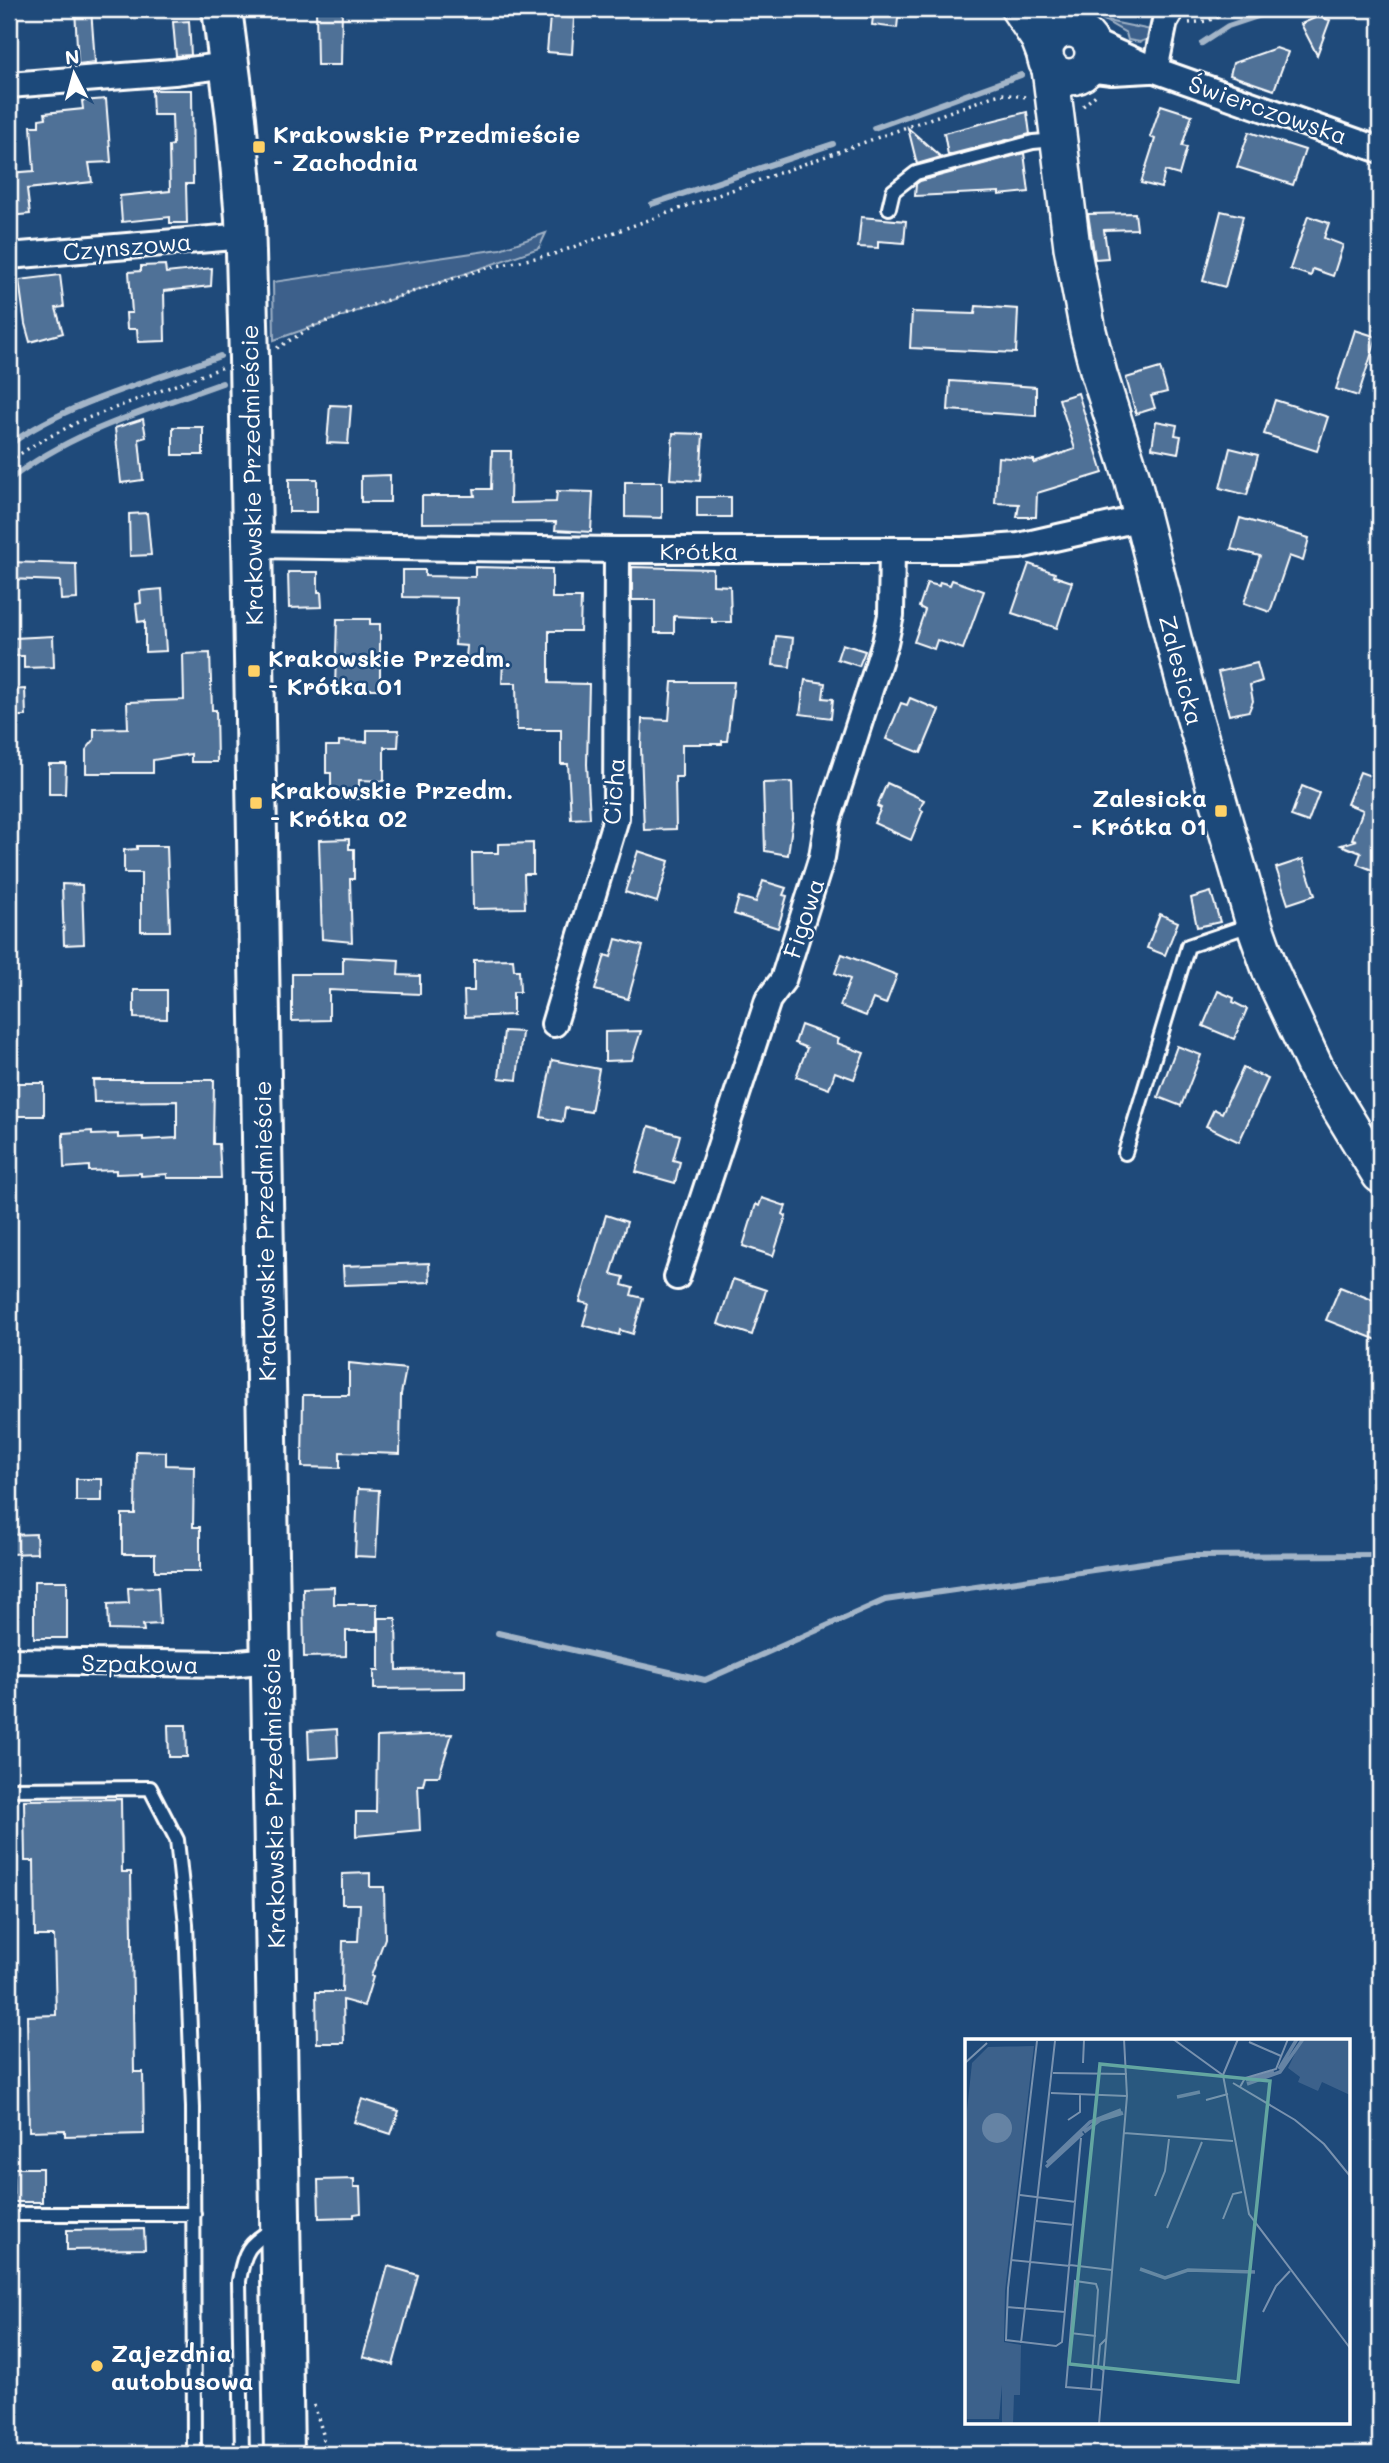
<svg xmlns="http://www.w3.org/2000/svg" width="1389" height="2463" font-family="Mali,sans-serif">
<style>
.green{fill:#3c618b;stroke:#9eb0c5;stroke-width:2}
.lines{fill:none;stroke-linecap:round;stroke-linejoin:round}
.stream{stroke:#a3b5c8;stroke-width:6}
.building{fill:#507197;stroke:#fff;stroke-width:2}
.lane-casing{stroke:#fff;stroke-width:18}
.street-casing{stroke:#fff;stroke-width:30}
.secondary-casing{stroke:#fff;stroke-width:40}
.primary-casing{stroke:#fff;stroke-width:44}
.path{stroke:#fff;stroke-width:3.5;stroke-dasharray:2 5;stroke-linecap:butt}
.lane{stroke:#1f4a7a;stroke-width:12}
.street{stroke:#1f4a7a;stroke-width:24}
.secondary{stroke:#1f4a7a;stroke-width:35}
.primary{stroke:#1f4a7a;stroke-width:38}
.poi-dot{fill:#ffd166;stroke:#1f4a7a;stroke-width:2.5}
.labels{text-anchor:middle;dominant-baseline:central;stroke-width:5;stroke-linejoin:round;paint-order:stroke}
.street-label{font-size:24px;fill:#fff;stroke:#1f4a7a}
.poi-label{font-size:24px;font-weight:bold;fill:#fff;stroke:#1f4a7a;text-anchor:start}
.inset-river{fill:none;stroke:#6583a4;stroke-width:3.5}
.inset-road{fill:none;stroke:#7992af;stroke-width:2}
.view{fill:#63a6a1;fill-opacity:0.15;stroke:#63a6a1;stroke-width:3.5}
.inset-edge{fill:none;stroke:#fff;stroke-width:3.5}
</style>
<rect width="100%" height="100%" fill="#1f4a7a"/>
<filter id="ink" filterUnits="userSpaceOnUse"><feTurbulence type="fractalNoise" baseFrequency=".0143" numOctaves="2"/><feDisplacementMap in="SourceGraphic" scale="14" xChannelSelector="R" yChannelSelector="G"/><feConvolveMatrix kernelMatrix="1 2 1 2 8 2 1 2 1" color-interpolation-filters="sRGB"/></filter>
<g filter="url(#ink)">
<g class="green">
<path d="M1099 15 1112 22 1151 30 1148 39 1140 42 1128 40 1126 33 1097 16Z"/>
<path d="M546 233 539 248 274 340 273 282 500 249Z"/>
</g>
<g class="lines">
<g class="stream">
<path d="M1186 16 1207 9"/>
<path d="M1202 43 1228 26 1279 9"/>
<path d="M874 128 1021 75"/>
<path d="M652 204 833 144"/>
<path d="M9 445C65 403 154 380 220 356"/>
<path d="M9 480C72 431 148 410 222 383"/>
<path d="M498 1633 705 1680 885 1600 1191 1556 1380 1555"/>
</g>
</g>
<g class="building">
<path d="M75 9H91L95 62 78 64Z"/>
<path d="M316 9H342L341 65H317Z"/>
<path d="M874 9H899L897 28 872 25Z"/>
<path d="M550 16 574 18 572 54 547 52Z"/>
<path d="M1317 17 1330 20 1317 55 1301 24Z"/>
<path d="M189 21 191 55 176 56 173 22Z"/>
<path d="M1276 48 1288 52 1274 90 1230 75 1233 63Z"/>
<path d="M152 90H192L193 184H186L187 223H170V217L122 222 120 196 170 191 169 146 173 145 172 115H153Z"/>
<path d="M106 99 111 162 89 163 92 182 27 189 30 214 9 216V194H11L9 173 34 171 31 126H39V119L46 118 45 113 83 109 82 101Z"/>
<path d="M1161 105 1192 115 1182 146 1187 147 1179 175 1165 171 1161 188 1141 183 1155 139 1150 137Z"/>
<path d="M1027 112 1030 134 948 155 944 133Z"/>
<path d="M908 128 941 157 917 164Z"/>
<path d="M1249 132 1305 150 1293 185 1237 167Z"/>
<path d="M1024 153 1029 192 999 195V192L915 196 916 184 920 181Z"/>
<path d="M1221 211 1243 216 1225 287 1203 281Z"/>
<path d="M1135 213 1137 229 1104 230 1108 258 1095 259 1088 214Z"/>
<path d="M1308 216 1329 223 1324 238 1343 245 1333 276 1313 269 1311 276 1290 269Z"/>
<path d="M861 217 906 221 904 243 878 241V248L858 247Z"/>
<path d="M165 265 166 273 212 268 211 286 164 291 165 341 138 342 137 329H127L126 313H132L129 272 141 271V266Z"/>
<path d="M60 275 64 307 56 308 63 333 30 342 25 324 19 280Z"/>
<path d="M976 306 1018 309 1016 353 910 348 912 312 975 314Z"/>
<path d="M1355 330 1377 337 1358 396 1336 389Z"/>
<path d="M1160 368 1167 392 1151 396 1155 408 1136 414 1126 378Z"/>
<path d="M950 381 1036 387V416L948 410Z"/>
<path d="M1078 393 1103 473 1037 493 1036 517H1017L1019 504 995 503 998 457 1034 460V463L1075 449 1059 399Z"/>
<path d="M1275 400 1328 417 1317 451 1264 434Z"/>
<path d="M330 405 351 406 348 444 327 443Z"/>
<path d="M143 419 146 437 139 439 143 480 121 483 115 428Z"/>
<path d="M1156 421 1177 425 1175 435 1181 436 1178 453 1152 448Z"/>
<rect x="173" y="427" width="30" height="28"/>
<path d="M673 433 703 434 700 481 670 479Z"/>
<path d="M1230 448 1258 455 1247 495 1220 488Z"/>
<path d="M492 451H511L510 503 556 502 557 491 593 492 591 532 555 530 556 522 422 523V496H475L474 489H491Z"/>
<path d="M390 475V502H361V476Z"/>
<rect x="289" y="479" width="28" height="33"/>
<path d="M625 482H662V518L625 517Z"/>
<rect x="697" y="497" width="34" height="20"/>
<path d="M147 513 151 555 130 556 129 514Z"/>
<path d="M1240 518 1309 538 1303 561 1289 556 1270 612 1244 603 1260 556 1231 549Z"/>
<path d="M9 562 76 564 77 599 61 600 60 581 9 579Z"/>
<path d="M1029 564 1055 573 1054 576 1072 582 1057 628 1012 613Z"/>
<path d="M475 567 552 569V598H581L580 631H549V683L589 684 587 764 590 818 571 819 568 764H561V730H517L516 683H502L503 659 466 658 467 646 455 645 457 598 403 597V570H425V576L475 577Z"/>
<path d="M632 567 713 569V585L730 586 731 622H712V618L674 616V633H655V600H632Z"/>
<path d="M288 572H318V592H321L322 607 289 608Z"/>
<path d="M952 580 984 591 963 649 937 640 934 649 914 642 925 610 919 607 927 583 939 586 940 582 950 585Z"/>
<path d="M162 589 166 651 145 652V621L138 622 136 604 141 603 140 591Z"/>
<path d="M337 619H370V624H380V689H335Z"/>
<path d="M53 636 54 667 24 668V656H15L14 638Z"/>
<path d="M776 636 793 638 790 667 773 665Z"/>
<path d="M842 644 865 651 859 666 837 659Z"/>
<path d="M210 653 212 710H216L217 762H191V754L153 760V773H86V750L94 740V729L128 728 127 702 184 700 183 654Z"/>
<path d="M1257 663 1262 681 1250 685 1253 701 1249 711 1229 715 1218 672Z"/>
<path d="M805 680 825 683 823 698 833 699 831 718 800 714Z"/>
<path d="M672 682H734L727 741H722V744H682V777H675L676 829 644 830 641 748 642 719 669 720Z"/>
<path d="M25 689 26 716H9V690Z"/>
<path d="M910 698 939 710 921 753 886 739 901 703 907 705Z"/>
<path d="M367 730H399L398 747H384V781L359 780V799L331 798V773H326V746H339V741L367 742Z"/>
<path d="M49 764H66L65 794H49Z"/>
<path d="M1379 769 1380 770V873L1357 864 1361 853 1341 845 1357 840 1352 839 1363 810 1347 804 1360 772 1376 778Z"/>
<path d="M792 782 793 819 788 855 765 851 763 783Z"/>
<path d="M887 783 924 800 920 809 923 811 911 840 874 823 881 808 877 806Z"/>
<path d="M1302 786 1319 793 1308 822 1291 816Z"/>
<path d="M349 839V849H354V879H350L352 942 322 939 319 840Z"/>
<path d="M533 843V874H524L525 908 473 909 472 853H498V844Z"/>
<path d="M137 846H167L170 931H141V873H124V850L137 849Z"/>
<path d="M638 851 669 861 657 902 625 892Z"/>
<path d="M1303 859 1315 895 1288 904 1276 868Z"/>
<path d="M763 881 786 888 783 895 787 896 778 928 734 914 739 897 756 902Z"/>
<path d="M62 884 82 885 84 944 64 945Z"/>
<path d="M1211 892 1220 922 1197 927 1191 898Z"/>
<path d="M1160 914 1178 922 1165 955 1147 948Z"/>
<path d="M616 939 643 946 628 999 595 990 605 955 611 957Z"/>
<path d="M842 954 897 975 886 1004 873 999 866 1016 840 1006 850 979 835 973Z"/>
<path d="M343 957 399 960 398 975 420 976V994L329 990V1020L292 1021V974H343Z"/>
<path d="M513 959 514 970H519L520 992H513V1015L465 1017 464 991H474V960Z"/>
<path d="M134 990H167V1019L134 1018Z"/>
<path d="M1218 991 1234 998 1233 1002 1247 1009 1234 1039 1203 1026Z"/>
<path d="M801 1025 839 1039 837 1043 864 1053 854 1079 835 1072 829 1089 796 1077 807 1048 795 1043Z"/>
<path d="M504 1031 522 1032 517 1080 499 1078Z"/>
<path d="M641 1031 632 1060 605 1061V1032Z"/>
<path d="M1177 1046 1201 1055 1181 1106 1158 1097Z"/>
<path d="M552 1060 599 1069 591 1112 565 1108 563 1122 541 1117Z"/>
<path d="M1243 1068 1268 1079 1239 1142 1206 1126 1214 1109 1222 1113Z"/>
<path d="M93 1080H214L213 1144H219L221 1178H167V1174L141 1176V1173L116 1174V1170L89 1171V1166L64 1168 63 1133 92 1131V1135L118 1134V1138L143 1137V1140L177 1138V1101L94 1102Z"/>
<rect x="9" y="1083" width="35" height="33"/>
<path d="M649 1126 680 1135 673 1160 680 1162 675 1183 636 1172Z"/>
<path d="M762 1198 786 1206 783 1214 786 1216 773 1256 743 1246 756 1204 759 1206Z"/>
<path d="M606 1215 627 1222 611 1274 624 1277 622 1285 633 1288 631 1295 643 1298 633 1334 620 1330 619 1335 583 1325 589 1304 580 1302Z"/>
<path d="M429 1263 430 1282 344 1285 343 1266Z"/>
<path d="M733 1279 766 1290 752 1335 718 1324Z"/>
<path d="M1340 1287 1380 1303V1341L1326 1320Z"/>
<path d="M349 1363 406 1369 401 1394 400 1454 340 1452V1468L302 1467 303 1395H349Z"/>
<path d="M136 1451 166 1452V1465L194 1466 193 1527H200V1571H155V1554H122V1514H135Z"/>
<rect x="76" y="1479" width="26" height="22"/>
<path d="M358 1489 379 1490 376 1557 355 1556Z"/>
<path d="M36 1534 37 1553 9 1554V1535Z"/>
<rect x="34" y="1581" width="33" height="57"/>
<path d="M158 1587 160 1624 143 1625 144 1631 109 1630 108 1604 129 1603 128 1588Z"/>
<path d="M334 1587V1604H377V1631H346V1656L304 1657 303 1588Z"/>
<path d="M379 1618H396L397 1670 465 1669V1688L374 1689V1670H379Z"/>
<path d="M168 1725H186L187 1757H169Z"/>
<path d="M337 1729 338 1757 309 1759 308 1731Z"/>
<path d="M452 1734 439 1776H425L423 1785H418L420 1830 356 1836V1812H376L377 1737Z"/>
<path d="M121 1799 122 1872H131L134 2072H143L144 2134 65 2136V2130L29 2131 27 2016 56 2015 54 1936H35L34 1861H25L24 1800Z"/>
<path d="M370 1873V1887H384L385 1938 371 1976 373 1977 364 2006 343 2000 344 2043H317L316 1992H342L343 1941H358L360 1904H342V1874Z"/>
<path d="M362 2099 399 2111 391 2134 354 2122Z"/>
<path d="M13 2168H42V2202H14Z"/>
<path d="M354 2179V2187H360L361 2213 354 2214V2217L319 2218 318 2180Z"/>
<path d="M144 2229 145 2249 67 2250V2230Z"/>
<path d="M388 2266 418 2275 393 2365 363 2357Z"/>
</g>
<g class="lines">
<defs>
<g id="lane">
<path d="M889 208 893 191 916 173 1033 142 1056 140"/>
<path d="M1125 1153 1188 946 1253 924"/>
<path d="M9 1789 150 1788 177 1840 186 1924 193 2108 194 2454"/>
<path d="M9 2214H194"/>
<path d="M242 2454 239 2281C244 2250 248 2245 274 2228"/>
</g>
<g id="street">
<path d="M1090 41 1155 70 1380 150"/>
<path d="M1087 69 1112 72 1150 70"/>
<path d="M1155 70 1165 21 1172 9"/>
<path d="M9 85 174 72 229 65"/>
<path d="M9 256 246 236"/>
<path d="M252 545 617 550H962L1019 546 1142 518"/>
<path d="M554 1024 616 818 617 550"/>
<path d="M677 1277 768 1000 783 980 822 857 828 820 885 643 891 615 892 550"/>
<path d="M9 1661 229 1664 270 1660"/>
</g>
<g id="secondary">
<path d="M1019 9 1039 39 1044 52"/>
<circle cx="1069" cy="53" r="24"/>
<path d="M1050 69 1072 247 1088 331 1099 374 1132 478 1184 681 1254 924 1271 972 1317 1071 1380 1175"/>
</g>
<path id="primary" d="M222 9 236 118 245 218 249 358 284 2454"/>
</defs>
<use href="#lane" class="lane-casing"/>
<use href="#street" class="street-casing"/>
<use href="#secondary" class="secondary-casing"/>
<use href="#primary" class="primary-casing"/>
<g class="path">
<path d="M1072 9 1088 18"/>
<path d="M1189 23 1207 21 1239 9"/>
<path d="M1083 106 1098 93"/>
<path d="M277 348 314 326 375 304 483 269 554 254 993 96 1002 94 1026 97"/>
<path d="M9 461 37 443 80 421 221 368"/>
<path d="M314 2405 323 2434V2454"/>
</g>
<use href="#lane" class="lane"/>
<use href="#street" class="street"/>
<use href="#secondary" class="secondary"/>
<use href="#primary" class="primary"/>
</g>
</g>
<g class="poi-dot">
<rect x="252" y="140" width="14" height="14" rx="3.5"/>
<rect x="247" y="664" width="14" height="14" rx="3.5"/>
<rect x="249" y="796" width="14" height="14" rx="3.5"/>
<rect x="1214" y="804" width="14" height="14" rx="3.5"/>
<circle cx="97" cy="2366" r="7"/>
</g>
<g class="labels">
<g class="street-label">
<text transform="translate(1268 109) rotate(19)">Świerczowska</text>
<text transform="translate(127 246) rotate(-5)">Czynszowa</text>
<text transform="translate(251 475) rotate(-91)">Krakowskie Przedmieście</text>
<text x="699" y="550">Krótka</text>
<text transform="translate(1182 670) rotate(75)">Zalesicka</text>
<text transform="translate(613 791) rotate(-86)">Cicha</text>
<text transform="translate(803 918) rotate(-72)">Figowa</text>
<text transform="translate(264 1231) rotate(-91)">Krakowskie Przedmieście</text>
<text transform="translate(140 1663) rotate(1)">Szpakowa</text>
<text transform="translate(273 1798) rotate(-91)">Krakowskie Przedmieście</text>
</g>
<g class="poi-label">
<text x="273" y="133">Krakowskie Przedmieście<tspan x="273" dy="28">- Zachodnia</tspan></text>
<text x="268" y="657">Krakowskie Przedm.<tspan x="268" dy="28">- Krótka 01</tspan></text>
<text x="270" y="789">Krakowskie Przedm.<tspan x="270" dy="28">- Krótka 02</tspan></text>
<text x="1207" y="797" text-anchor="end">Zalesicka<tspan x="1207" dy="28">- Krótka 01</tspan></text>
<text x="111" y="2352">Zajezdnia<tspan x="111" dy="28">autobusowa</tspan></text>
</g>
</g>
<g transform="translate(965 2039)">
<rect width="385" height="385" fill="#1f4a7a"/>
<path d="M337 0H385V56L357 43 353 52 333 43 335 38 323 29ZM69 7 40 252 39 303 56 306 55 356H49L48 385H37V346L34 380H0V90L7 24 23 8Z" fill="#3c618b"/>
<path d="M17 89a15 15 0 1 1 30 0a15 15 0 1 1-30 0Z" fill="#6583a4"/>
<path class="inset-river" d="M314 30 332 0M281 41 309 33M282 45 315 33 338 0M212 58 235 53M119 93 135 81 158 74M82 124 125 83 156 71M81 128 118 94M175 230 200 239 223 231 290 233"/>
<path class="inset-road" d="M208 0 259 37M15 1 137 0M72 2 43 249 41 301 91 307 97 303 116 99M284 3 316 17M0 24 22 4M118 24 119 1M88 34 162 35M258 36 284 175 385 309M258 36 273 0M268 44 330 81 359 105 385 137M275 48 280 39 311 30 323 0M86 54 162 57M241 61 263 55M103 81 115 73V55M159 94 268 102M55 156 111 163M190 157 200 132 204 100M258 180 268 155 277 153M71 182 109 186M202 189 237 103M46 221 105 227M105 226 147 231M42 268 100 273M298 273 311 247 325 232M105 294 131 297M56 304 90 2M138 331 133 328 135 306 141 300M126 350 133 251 131 245 110 242 101 348 137 351M134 385 162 57 159 0"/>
<path class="view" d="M135 25 305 42 273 343 104 325Z"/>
<rect width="385" height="385" class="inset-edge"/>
</g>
<rect width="1389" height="2463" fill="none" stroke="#1f4a7a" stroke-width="35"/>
<rect x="18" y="18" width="1354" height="2428" fill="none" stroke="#fff" stroke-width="2.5" filter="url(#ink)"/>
<g transform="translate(74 74) rotate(354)" stroke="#1f4a7a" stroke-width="5" paint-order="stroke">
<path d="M0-5L12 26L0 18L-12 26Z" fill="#ffffff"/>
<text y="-10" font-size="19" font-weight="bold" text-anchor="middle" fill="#ffffff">N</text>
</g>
</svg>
